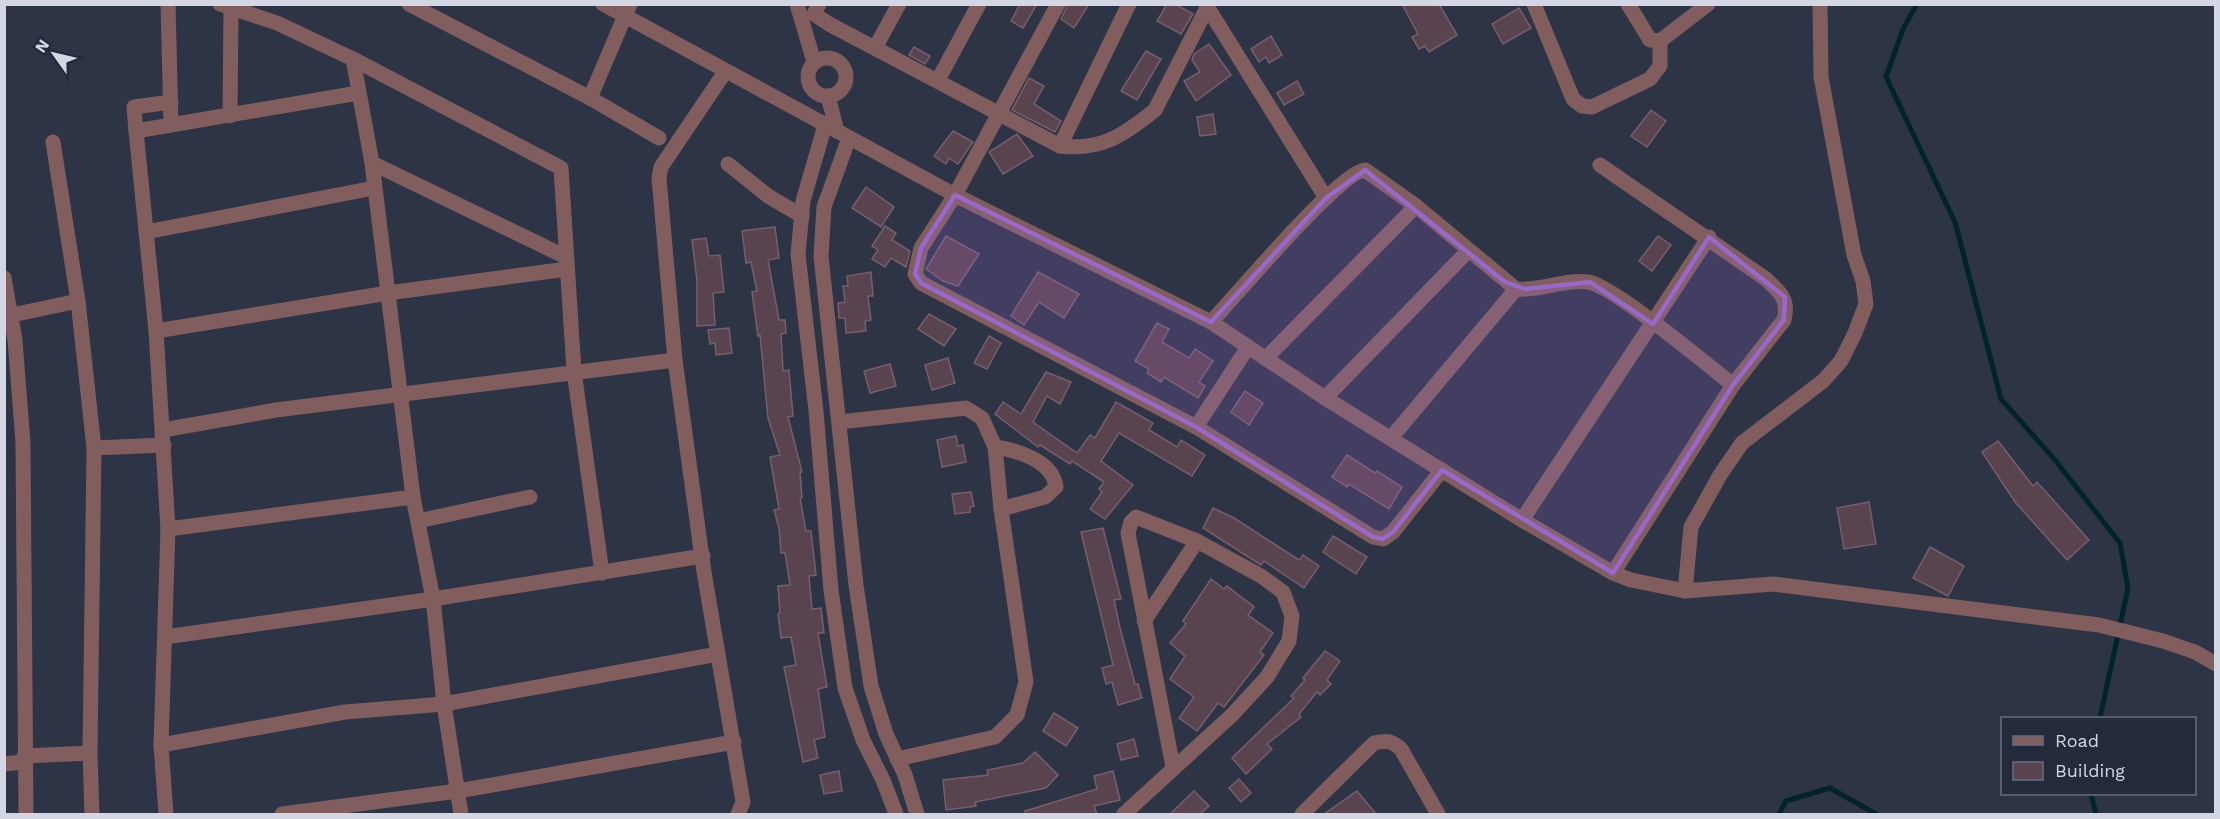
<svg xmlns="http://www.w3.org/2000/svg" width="2220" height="819" font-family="'Work Sans',sans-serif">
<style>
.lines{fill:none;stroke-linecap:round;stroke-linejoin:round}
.stream{stroke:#01232b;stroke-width:5}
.building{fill:#59434e;stroke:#765f6a;stroke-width:1.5}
.minor{stroke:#815e5d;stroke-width:15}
.marked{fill:#9968cc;fill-opacity:0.2;stroke:#9968cc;stroke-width:4.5;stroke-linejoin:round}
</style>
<rect width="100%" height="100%" fill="#2c3446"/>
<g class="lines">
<g class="stream">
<path d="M1917 4 1903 29 1886 77 1955 222 2001 399 2055 460 2120 543 2128 588 2100 718"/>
<path d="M2091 794 2096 814"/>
<path d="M1779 814 1786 801 1830 788 1876 814"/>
</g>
</g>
<g class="building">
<path d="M1020 4H1037L1023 28 1011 21Z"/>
<path d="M1068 4H1089L1074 28 1061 19Z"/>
<path d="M1167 4H1175L1193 14 1181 34 1157 21Z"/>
<path d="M1402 4H1439L1457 35 1429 52 1425 46 1419 49 1412 37 1418 34Z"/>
<path d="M1519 8 1531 28 1503 44 1492 24Z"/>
<path d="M1271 36 1282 55 1269 63 1266 57 1259 62 1251 49Z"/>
<path d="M1209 44 1231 75 1196 101 1184 81 1200 72 1192 60 1194 54Z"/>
<path d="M914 47 930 56 925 64 909 55Z"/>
<path d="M1146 51 1161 59 1137 100 1121 91Z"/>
<path d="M1029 78 1044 86 1034 104 1061 121 1055 132 1012 110Z"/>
<path d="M1297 81 1304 94 1284 105 1277 93Z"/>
<path d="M1651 110 1666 121 1647 147 1631 136Z"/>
<path d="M1213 114 1216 134 1200 136 1197 117Z"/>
<path d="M953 131 973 142 958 164 949 158 946 164 934 156Z"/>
<path d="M1017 134 1033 156 1003 174 989 152Z"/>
<path d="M866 187 894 207 881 227 852 208Z"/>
<path d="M885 226 896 233 892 240 910 251 906 267 891 258 885 267 872 259 878 250 872 246Z"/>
<path d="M775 227 779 258 768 260 779 320H785L786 333 781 334 783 371 789 370 793 416 788 417 802 472H800L802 498H800L806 531H811L816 575 809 576 812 609 821 608 824 633H818L827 687 818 689 825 737 814 740 818 758 803 762 784 667 796 665 791 637 781 638 778 614 780 613 778 586 790 585 785 553H781L779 528 774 510 779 509 770 457 780 455 768 418 760 335 758 336 752 292 757 291 751 262 746 263 742 231Z"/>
<path d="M946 236 979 254 958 286 943 281 926 269Z"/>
<path d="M1658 236 1671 245 1652 271 1639 261Z"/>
<path d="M706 238 709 256 720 255 724 292 713 293 715 325 697 326V281L692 240Z"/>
<path d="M871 272 873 296H868L871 320 865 321 866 331 846 333 845 318H839L838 303 845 302 843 286H848L847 276Z"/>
<path d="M1038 272 1079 294 1064 318 1039 302 1024 325 1011 316Z"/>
<path d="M929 314 956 329 944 346 918 329Z"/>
<path d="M1157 323 1169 329 1162 342 1189 358 1195 349 1213 361 1199 382 1205 386 1198 398 1164 377 1161 382 1147 373 1149 369 1135 361Z"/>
<path d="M729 328 732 353 716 355 715 343 710 344 708 330Z"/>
<path d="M989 336 1001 343 987 369 974 363Z"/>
<path d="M948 358 955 383 932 390 925 365Z"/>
<path d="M890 364 896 386 870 393 864 371Z"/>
<path d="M1046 372 1071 382 1060 404 1047 396 1033 422 1077 453 1090 435 1095 438 1116 402 1153 423 1149 430 1177 447 1181 440 1205 455 1192 476 1119 433 1101 461 1133 485 1105 519 1090 509 1102 492 1099 489 1104 482 1072 461 1070 464 1040 445 1038 447 995 414 1003 402 1021 414Z"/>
<path d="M1245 391 1263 403 1249 425 1231 412Z"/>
<path d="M956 436 958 446 963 445 966 462 942 467 937 440Z"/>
<path d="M1998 441 2033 486 2037 482 2089 540 2067 560 2015 502 1982 452Z"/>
<path d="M1347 455 1375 473 1377 471 1402 487 1389 509 1349 484 1347 487 1332 477Z"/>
<path d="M971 492 974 506 970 507V512L955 514 952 494Z"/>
<path d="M1869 502 1876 544 1844 549 1837 508Z"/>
<path d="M1213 508 1234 518 1299 560 1303 555 1319 566 1304 588 1264 561 1261 565 1203 528Z"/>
<path d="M1103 528 1121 599 1114 600 1120 628 1135 684H1138L1142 698 1118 705 1112 682 1106 684 1102 668 1113 665 1081 532Z"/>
<path d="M1333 536 1367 557 1356 574 1323 552Z"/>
<path d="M1930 547 1964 566 1948 596 1913 578Z"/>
<path d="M1211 579 1224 589 1227 586 1254 607 1248 615 1273 633 1260 652 1264 655 1224 707 1218 703 1197 731 1179 718 1194 697 1170 679 1185 656 1170 643 1186 624 1183 621Z"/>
<path d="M1325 651 1340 661 1327 680 1331 684 1320 695 1317 692 1299 714 1301 717 1267 744 1272 749 1246 774 1232 758 1294 698 1291 696 1305 680 1303 678Z"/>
<path d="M1054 713 1078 728 1066 746 1043 731Z"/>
<path d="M1134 739 1138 756 1121 760 1117 744Z"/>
<path d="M1035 752 1058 775 1046 788 975 802 976 806 946 810 943 780 988 775 987 770 1023 763Z"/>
<path d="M839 771 842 791 824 794 820 775Z"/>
<path d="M1113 771 1120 800 1094 806 1097 814H1026L1025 811 1097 789 1094 776Z"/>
<path d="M1239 779 1251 793 1241 802 1229 788Z"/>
<path d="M1194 791 1209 806 1200 814H1170Z"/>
<path d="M1357 791 1376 814H1324Z"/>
</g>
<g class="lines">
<g class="minor">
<path d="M168 4 171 124"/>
<path d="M220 4 277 23 353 59 372 163 413 497 433 599 444 704 461 814"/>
<path d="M409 4 590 98 659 138"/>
<path d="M603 4 955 195 1211 322 1325 398 1522 520 1613 573 1631 580 1685 591 1773 584 2099 625 2163 641 2195 652 2216 664"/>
<path d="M797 4 814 62"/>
<path d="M819 4 814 14 829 24 1060 146 1129 4"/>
<path d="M1058 4 955 195 921 248 915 274 921 283 1196 427 1373 537 1383 539 1393 532 1442 470"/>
<path d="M1534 4 1573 99 1582 106 1592 107 1650 79 1660 66V41"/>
<path d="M1628 4 1650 40 1660 41 1708 4"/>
<path d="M1208 8 1326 198"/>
<path d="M875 48 899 4"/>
<circle cx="827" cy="77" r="19"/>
<path d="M353 59 561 168 574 371 602 573"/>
<path d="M725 72 661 167 659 178 675 360 704 572 743 802 738 814"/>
<path d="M938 80 979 4"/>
<path d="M828 96 837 131"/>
<path d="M590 98 630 4"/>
<path d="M230 116 231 8"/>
<path d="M825 125 803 201 798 254 816 411 831 590 845 688 863 740 883 780 896 814"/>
<path d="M136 131 134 107 171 102"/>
<path d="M849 138 824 207 821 256 856 585 871 686 886 734 905 775 917 814"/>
<path d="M53 142 78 301 94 448 90 753 92 814"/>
<path d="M1060 146C1101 151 1124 135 1155 110L1209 4"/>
<path d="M372 163 566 257"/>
<path d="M728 164 768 196 802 216"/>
<path d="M1600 165 1766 279C1781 293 1789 299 1784 320L1733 385 1613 573"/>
<path d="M146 232 374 188"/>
<path d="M4 278 15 340 23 443 26 814"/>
<path d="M12 315 78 301"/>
<path d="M1211 322C1235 297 1339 172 1365 170L1416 206 1516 289C1541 291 1564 279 1588 282 1611 284 1709 366 1733 385"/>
<path d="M156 331 388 293 567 269"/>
<path d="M1267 357 1416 206"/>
<path d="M1325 398 1468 251"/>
<path d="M840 422 966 408 982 418 995 447 1001 509 1026 682 1017 715 995 737 897 759"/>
<path d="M1196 427 1248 347"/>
<path d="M163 430 276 410 675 360"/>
<path d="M1391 438 1516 289"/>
<path d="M995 447C1017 450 1053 461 1056 487L1045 497 1001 509"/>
<path d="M94 448 164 445"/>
<path d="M1522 520 1709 237"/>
<path d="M418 521 530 497"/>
<path d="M168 529 413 497"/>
<path d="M1685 591 1691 527 1720 475 1742 443 1823 381 1841 361 1855 333 1866 304 1863 281 1854 255 1821 77 1820 4"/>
<path d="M1144 621 1197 541"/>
<path d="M165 637 433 599 703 556"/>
<path d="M161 745 345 712 444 704 718 654"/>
<path d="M24 756 90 753"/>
<path d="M4 764 24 762"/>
<path d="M166 814 161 745 168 529 156 331 136 131 358 93"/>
<path d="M282 814 458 791 734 742"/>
<path d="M1124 814 1232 715 1267 677 1289 641 1292 616 1283 592 1261 576 1197 541 1136 517 1131 522 1128 533 1173 767"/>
<path d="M1302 814 1374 743C1387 740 1392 741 1401 749L1438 814"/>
</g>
</g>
<path class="marked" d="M1365 170 1505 282 1525 289 1590 282 1653 324 1709 237 1785 297 1784 320 1733 385 1613 573 1442 470 1393 532 1383 539 1373 537 1196 427 921 283 915 274 921 248 955 195 1211 322 1326 198Z"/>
<rect width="2220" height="819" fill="none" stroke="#d2d7e3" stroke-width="12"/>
<rect x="2001" y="717" width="195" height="78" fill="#222a3b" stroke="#686f7e" stroke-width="1.5"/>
<rect x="2013" y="736" width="30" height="9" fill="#815e5d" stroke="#686f7e" stroke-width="1.5"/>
<text x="2055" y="747" font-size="18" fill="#d2d7e3">Road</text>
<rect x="2013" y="762" width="30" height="18" fill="#59434e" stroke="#686f7e" stroke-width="1.5"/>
<text x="2055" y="777" font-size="18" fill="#d2d7e3">Building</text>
<g transform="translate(54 54) rotate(304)" stroke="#222a3b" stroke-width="4.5" paint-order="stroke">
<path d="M0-4.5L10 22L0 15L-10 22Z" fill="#d2d7e3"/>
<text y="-9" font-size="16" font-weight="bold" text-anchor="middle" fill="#d2d7e3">N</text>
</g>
</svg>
